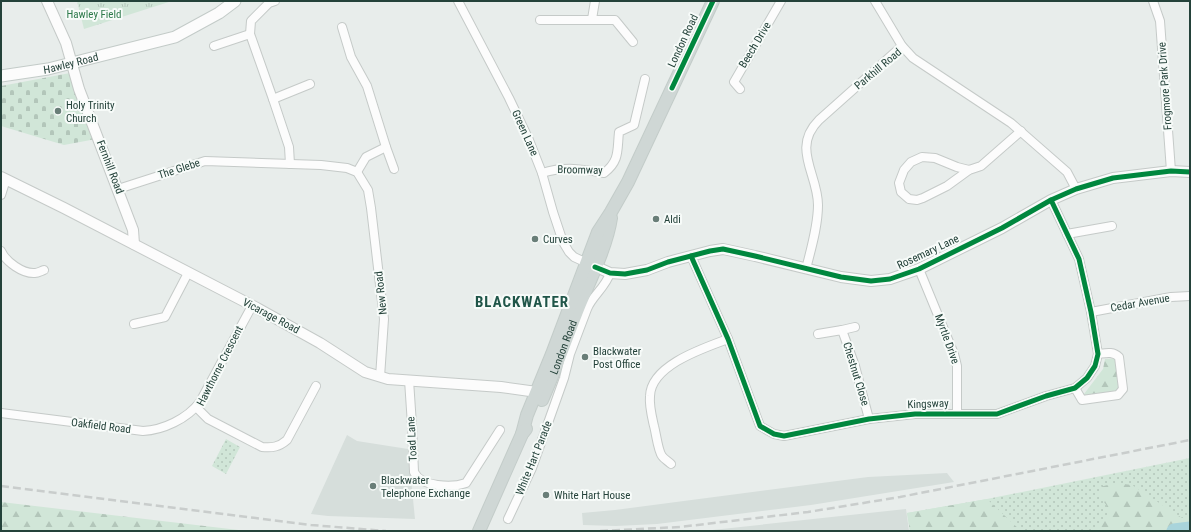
<svg xmlns="http://www.w3.org/2000/svg" width="1191" height="532" font-family="'Roboto Condensed',sans-serif">
<style>
.built{fill:#d6dedb}
.grass{fill:url(#grass-dots)}
.forest{fill:url(#forest-firs)}
.cemetery{fill:url(#cemetery-stones)}
.park{fill:url(#park-tufts)}
.lines{fill:none;stroke-linecap:round;stroke-linejoin:round}
.river{stroke:#a9d4db;stroke-width:15}
.minor-casing{stroke:#c5cac8;stroke-width:10}
.tertiary-casing{stroke:#c5cac8;stroke-width:12}
.secondary-casing{stroke:#c3cbc8;stroke-width:13}
.primary-casing{stroke:#c3ccc9;stroke-width:14}
.minor{stroke:#fcfcfc;stroke-width:8}
.tertiary{stroke:#fcfcfc;stroke-width:10}
.secondary{stroke:#fcfcfc;stroke-width:11}
.primary{stroke:#cfd7d5;stroke-width:12}
.rail{stroke:#c9cdcc;stroke-width:2.5;stroke-dasharray:8 4;stroke-linecap:butt}
.cycleway-casing{stroke:#f7fbf9;stroke-width:8}
.cycleway{stroke:#00873e;stroke-width:5}
.poi-dot{fill:#697e78;stroke:#f7fbf9;stroke-width:1.5}
.labels{text-anchor:middle;dominant-baseline:central;stroke-width:4;stroke-linejoin:round;paint-order:stroke}
.park-label{font-size:11px;fill:#2d7a4b;stroke:#f7fbf9}
.street-label{font-size:11px;fill:#24423a;stroke:#f7fbf9}
.poi-label{font-size:11px;fill:#24423a;stroke:#f7fbf9;text-anchor:start}
.district-label{font-size:15px;font-weight:bold;letter-spacing:1px;fill:#1f5548;stroke:#f7fbf9}
</style>
<defs>
<pattern id="grass-dots" width="8" height="8" patternUnits="userSpaceOnUse"><rect width="8" height="8" fill="#d1e6d8"/><path d="M2 2h.1M6 6h.1" fill="none" stroke="#b3c6ba" stroke-width="1.8" stroke-linecap="round"/></pattern>
<pattern id="forest-firs" width="22" height="20" patternUnits="userSpaceOnUse"><rect width="22" height="20" fill="#d1e6d8"/><path d="M5 1l3.5 6h-7zM16 11l3.5 6h-7z" fill="#b3c6ba"/></pattern>
<pattern id="cemetery-stones" width="16" height="16" patternUnits="userSpaceOnUse"><rect width="16" height="16" fill="#d1e6d8"/><path d="M2 7V4a2 2 0 0 1 4 0v3zM10 15v-3a2 2 0 0 1 4 0v3z" fill="#b3c6ba"/></pattern>
<pattern id="park-tufts" width="24" height="20" patternUnits="userSpaceOnUse"><rect width="24" height="20" fill="#d1e6d8"/><path d="M3 7l-1-3M5 7V3M7 7l1-3M15 17l-1-3M17 17v-4M19 17l1-3" fill="none" stroke="#b3c6ba"/></pattern>
</defs>
<rect width="100%" height="100%" fill="#e8edeb"/>
<g class="built">
<path d="M347 435 357 441 408 449 415 519 328 516 311 514Z"/>
<path d="M947 473 954 482 811 505 657 524 616 526 583 525 582 513 615 510 868 477Z"/>
<path d="M906 509 909 531H703Z"/>
</g>
<g class="grass">
<path d="M226 439 240 447 226 474 212 466Z"/>
<path d="M1190 458V531H910L907 513 987 499Z"/>
</g>
<g class="forest">
<path d="M1116 358 1120 385 1117 392 1087 397 1084 394 1103 369 1105 359Z"/>
<path d="M1115 483 1132 485 1182 518 1190 516V531H1094L1108 517 1107 506 1101 498 1100 487Z"/>
<path d="M987 499 1021 531H910L907 513Z"/>
<path d="M1 502 247 531H1Z"/>
</g>
<path class="cemetery" d="M70 73 96 139 64 145 1 126V86Z"/>
<path class="park" d="M77 1H172L84 29Z"/>
<g class="lines">
<path class="river" d="M1174 531 1190 529"/>
<defs>
<g id="minor">
<path d="M458 1 509 98 529 140 542 173 553 212 563 242 569 252 574 257 587 263"/>
<path d="M875 1 902 46"/>
<path d="M1153 1 1160 21 1171 171"/>
<path d="M592 19 595 1"/>
<path d="M540 20H615L633 42"/>
<path d="M342 27 351 57 367 86 386 147 366 157 357 172"/>
<path d="M250 34 251 21 269 3 275 1"/>
<path d="M214 46 250 34 273 99"/>
<path d="M740 89 734 82 781 1"/>
<path d="M386 147 394 169"/>
<path d="M290 164 289 147 273 99 310 84"/>
<path d="M969 170 957 167 935 158 922 157 911 162 904 170 899 183 901 192 909 199 917 200 923 198 947 186 969 170 981 166 1021 131"/>
<path d="M542 173C565 166 582 169 604 173 620 161 617 150 619 132L634 125 645 79"/>
<path d="M118 189 205 161 321 165 347 168 357 172 368 190 371 208 384 319 380 377"/>
<path d="M1 195 6 179"/>
<path d="M1067 234 1112 226"/>
<path d="M1 251C6 262 23 274 35 273 38 273 41 271 44 270"/>
<path d="M691 256 728 339 760 426 774 434 784 436 869 419 915 414H997L1046 396 1075 388 1087 378 1095 366 1098 354 1091 312 1079 259 1051 200"/>
<path d="M806 269C811 249 818 226 818 205 818 174 791 148 819 120L902 46 913 58 1011 123 1067 172 1076 189"/>
<path d="M919 269 954 354 957 366V414"/>
<path d="M1091 312 1171 297 1190 296"/>
<path d="M134 324 165 317 188 273"/>
<path d="M842 330 855 327"/>
<path d="M818 334 842 330 855 366 869 419"/>
<path d="M409 380 412 425 414 472C421 487 452 488 466 483L500 430"/>
<path d="M1075 388 1082 400 1118 395 1123 389 1119 357C1113 351 1106 353 1098 354"/>
<path d="M196 407 208 419 262 447C272 448 279 447 287 440L316 386"/>
<path d="M1 413 143 431C163 430 187 419 200 402L252 306"/>
<path d="M671 464C668 461 664 459 662 456 658 451 656 433 654 426 652 417 649 406 650 396 651 365 704 348 728 339"/>
<path d="M508 519 532 468 564 378 570 354 587 309C592 296 606 287 610 273"/>
</g>
<g id="tertiary">
<path d="M47 1 66 43 79 89 133 230 134 244"/>
<path d="M1 177 64 208 257 308 320 343 365 372 388 379 501 387 544 393"/>
<path d="M590 264 610 273 625 274 647 270 668 262 710 251 723 249 755 256 841 277 871 281 890 279 919 269 1002 228 1051 200 1076 189 1113 178 1171 171 1190 172"/>
</g>
<g id="secondary">
<path id="s1" d="M1 76 48 69 175 37 219 13 235 1"/>
</g>
<g id="primary">
<path id="s2" d="M542 400C556 369 567 336 580 304 591 278 607 245 611 218"/>
<path d="M522 434 527 415 552 354 598 232 611 212 628 182 713 1"/>
<path d="M479 531 522 434 526 429"/>
</g>
</defs>
<use href="#minor" class="minor-casing"/>
<use href="#tertiary" class="tertiary-casing"/>
<use href="#secondary" class="secondary-casing"/>
<use href="#primary" class="primary-casing"/>
<use href="#minor" class="minor"/>
<use href="#tertiary" class="tertiary"/>
<use href="#secondary" class="secondary"/>
<use href="#primary" class="primary"/>
<g class="rail">
<path d="M1 486 311 525 386 531"/>
<path d="M600 531 680 527 808 512 900 497 1190 440"/>
</g>
<defs>
<g id="cycleway">
<path d="M672 88 713 1"/>
<path d="M691 256 728 339 760 426 774 434 784 436 869 419 915 414H997L1046 396 1075 388 1087 378 1095 366 1098 354 1091 312 1079 259 1051 200"/>
<path d="M595 267 610 273 625 274 647 270 668 262 710 251 723 249 755 256 841 277 871 281 890 279 919 269 1002 228 1051 200 1076 189 1113 178 1171 171 1190 172"/>
</g>
</defs>
<use href="#cycleway" class="cycleway-casing"/>
<use href="#cycleway" class="cycleway"/>
</g>
<g class="poi-dot">
<circle cx="58" cy="111" r="4"/>
<circle cx="656" cy="219" r="4"/>
<circle cx="535" cy="239" r="4"/>
<circle cx="585" cy="357" r="4"/>
<circle cx="373" cy="486" r="4"/>
<circle cx="546" cy="495" r="4"/>
</g>
<g class="labels">
<g class="park-label">
<text x="94" y="14">Hawley Field</text>
</g>
<g class="street-label">
<text transform="translate(683 41) rotate(-65)">London Road</text>
<text transform="translate(755 45) rotate(-59)">Beech Drive</text>
<text stroke="none"><textPath href="#s1" startOffset="71">Hawley Road</textPath></text>
<text transform="translate(878 69) rotate(-40)">Parkhill Road</text>
<text transform="translate(1165 86) rotate(-94)">Frogmore Park Drive</text>
<text transform="translate(525 133) rotate(66)">Green Lane</text>
<text transform="translate(110 167) rotate(69)">Fernhill Road</text>
<text transform="translate(179 169) rotate(-18)">The Glebe</text>
<text transform="translate(580 170) rotate(1)">Broomway</text>
<text transform="translate(928 252) rotate(-25)">Rosemary Lane</text>
<text transform="translate(381 293) rotate(-96)">New Road</text>
<text transform="translate(1140 303) rotate(-10)">Cedar Avenue</text>
<text transform="translate(271 316) rotate(28)">Vicarage Road</text>
<text transform="translate(947 339) rotate(70)">Myrtle Drive</text>
<text stroke="none"><textPath href="#s2" startOffset="57">London Road</textPath></text>
<text transform="translate(220 366) rotate(-63)">Hawthorne Crescent</text>
<text transform="translate(856 374) rotate(73)">Chestnut Close</text>
<text transform="translate(928 404) rotate(-2)">Kingsway</text>
<text transform="translate(101 426) rotate(7)">Oakfield Road</text>
<text transform="translate(412 439) rotate(-93)">Toad Lane</text>
<text transform="translate(534 458) rotate(-68)">White Hart Parade</text>
</g>
<g class="poi-label">
<text x="66" y="105">Holy Trinity<tspan x="66" dy="13">Church</tspan></text>
<text x="664" y="219">Aldi</text>
<text x="543" y="239">Curves</text>
<text x="593" y="351">Blackwater<tspan x="593" dy="13">Post Office</tspan></text>
<text x="381" y="480">Blackwater<tspan x="381" dy="13">Telephone Exchange</tspan></text>
<text x="554" y="495">White Hart House</text>
</g>
<g class="district-label">
<text x="522" y="302">BLACKWATER</text>
</g>
</g>
<rect width="1191" height="532" fill="none" stroke="#24423a" stroke-width="4"/>
</svg>
